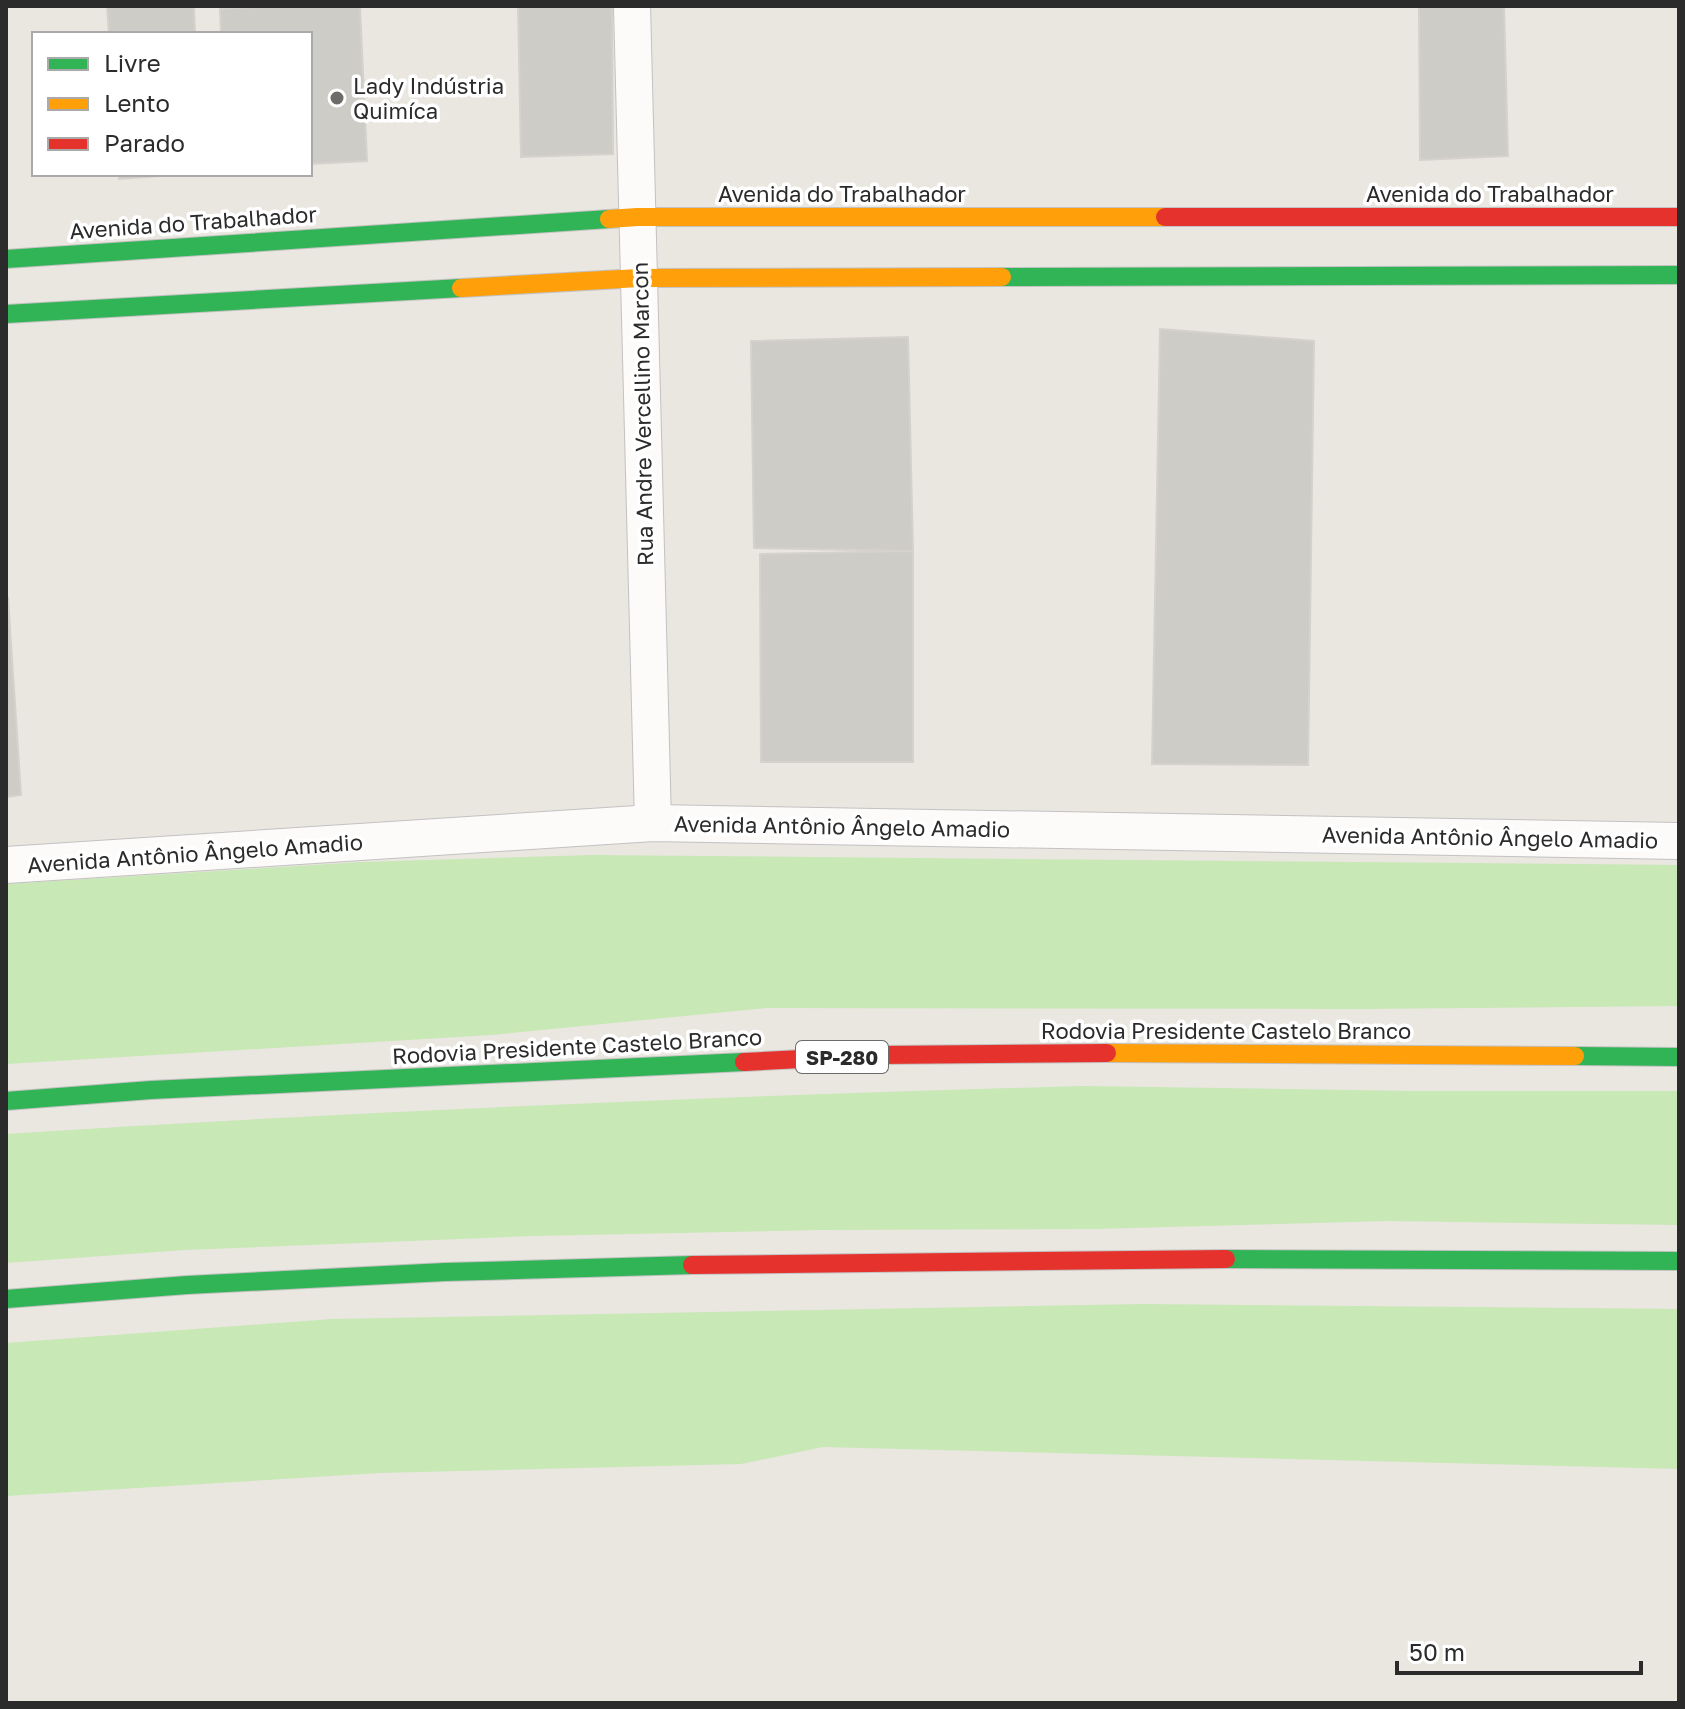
<svg xmlns="http://www.w3.org/2000/svg" width="1685" height="1709" font-family="'Golos Text',sans-serif">
<style>
.green{fill:#c8e8b6}
.building{fill:#ceccc7;stroke:#d5d1cc;stroke-width:2}
.lines{fill:none;stroke-linecap:round;stroke-linejoin:round}
.street-casing{stroke:#c3c2c2;stroke-width:38}
.fast-casing{stroke:#c3c2c2;stroke-width:20}
.slow-casing{stroke:#c3c2c2;stroke-width:20}
.jam-casing{stroke:#c3c2c2;stroke-width:20}
.street{stroke:#fcfbfa;stroke-width:36}
.fast{stroke:#30b455;stroke-width:18}
.slow{stroke:#ff9f0a;stroke-width:18}
.jam{stroke:#e5322d;stroke-width:18}
.poi-dot{fill:#6e6c6a;stroke:#fff;stroke-width:3}
.labels{text-anchor:middle;dominant-baseline:central;stroke-width:7;stroke-linejoin:round;paint-order:stroke}
.shield{fill:#fff;stroke:#6b6b6b;stroke-width:2}
.shield-label{font-size:20px;font-weight:bold;fill:#2b2b2b}
.poi-label{font-size:22px;fill:#2b2b2b;stroke:#fff;text-anchor:start}
.street-label{font-size:22px;fill:#2b2b2b;stroke:#fff}
</style>
<rect width="100%" height="100%" fill="#eae6e0"/>
<g class="green">
<path d="M592 855 1679 865V1006L1362 1009 766 1008 491 1035 6 1064V884L361 862Z"/>
<path d="M1083 1086 1414 1091H1679V1225L1387 1221 1094 1229 820 1230 534 1236 185 1250 6 1263V1134C365 1111 724 1096 1083 1086Z"/>
<path d="M1143 1304 1679 1309V1469L823 1447 741 1464 380 1473 6 1496V1343L332 1319Z"/>
</g>
<g class="building">
<path d="M107 6H194L195 34H109Z"/>
<path d="M271 6H360L367 161 310 164V34H221L220 9Z"/>
<path d="M518 6H612L613 154 521 157Z"/>
<path d="M1419 6H1504L1508 156 1420 160Z"/>
<path d="M119 174H185L119 179Z"/>
<path d="M1160 329 1314 341 1308 765 1152 764Z"/>
<path d="M908 337 913 551 754 548 751 341Z"/>
<path d="M913 551V762H761L760 554Z"/>
<path d="M6 598H8L21 795 6 797Z"/>
</g>
<g class="lines">
<defs>
<g id="street">
<path d="M632 6 653 823"/>
<path d="M6 865 653 823 1679 841"/>
</g>
<g id="fast">
<path d="M6 259 609 219"/>
<path d="M1002 277 1679 275"/>
<path d="M6 314 461 288"/>
<path d="M1575 1056 1679 1057"/>
<path d="M6 1101 151 1090 744 1062"/>
<path d="M1226 1259 1679 1261"/>
<path d="M6 1299 187 1285 445 1272 692 1265"/>
</g>
<g id="slow">
<path d="M609 219 637 217H1165"/>
<path d="M461 288 639 278 1002 277"/>
<path d="M1107 1053 1575 1056"/>
</g>
<g id="jam">
<path d="M1165 217H1679"/>
<path d="M744 1062 879 1055 1107 1053"/>
<path d="M692 1265 1226 1259"/>
</g>
</defs>
<use href="#street" class="street-casing"/>
<use href="#fast" class="fast-casing"/>
<use href="#slow" class="slow-casing"/>
<use href="#jam" class="jam-casing"/>
<use href="#street" class="street"/>
<use href="#fast" class="fast"/>
<use href="#slow" class="slow"/>
<use href="#jam" class="jam"/>
</g>
<circle class="poi-dot" cx="337" cy="98" r="8"/>
<g class="labels">
<rect class="shield" x="796" y="1041" width="92" height="32" rx="6"/>
<g class="shield-label">
<text x="842" y="1057">SP-280</text>
</g>
<g class="poi-label">
<text x="353" y="85">Lady Indústria<tspan x="353" dy="25">Quimíca</tspan></text>
</g>
<g class="street-label">
<text x="842" y="193">Avenida do Trabalhador</text>
<text x="1490" y="193">Avenida do Trabalhador</text>
<text transform="translate(193 222) rotate(-4)">Avenida do Trabalhador</text>
<text transform="translate(642 414) rotate(-91)">Rua Andre Vercellino Marcon</text>
<text transform="translate(842 826) rotate(1)">Avenida Antônio Ângelo Amadio</text>
<text transform="translate(1490 837) rotate(1)">Avenida Antônio Ângelo Amadio</text>
<text transform="translate(195 853) rotate(-4)">Avenida Antônio Ângelo Amadio</text>
<text x="1226" y="1030">Rodovia Presidente Castelo Branco</text>
<text transform="translate(577 1046) rotate(-3)">Rodovia Presidente Castelo Branco</text>
</g>
</g>
<rect width="1685" height="1709" fill="none" stroke="#2b2b2b" stroke-width="16"/>
<rect x="32" y="32" width="280" height="144" fill="#ffffff" stroke="#aaaaaa" stroke-width="2"/>
<rect x="48" y="58" width="40" height="12" fill="#30b455" stroke="#aaaaaa" stroke-width="2"/>
<text x="104" y="72" font-size="24" fill="#2b2b2b">Livre</text>
<rect x="48" y="98" width="40" height="12" fill="#ff9f0a" stroke="#aaaaaa" stroke-width="2"/>
<text x="104" y="112" font-size="24" fill="#2b2b2b">Lento</text>
<rect x="48" y="138" width="40" height="12" fill="#e5322d" stroke="#aaaaaa" stroke-width="2"/>
<text x="104" y="152" font-size="24" fill="#2b2b2b">Parado</text>
<path d="M1397 1661v12h244v-12" fill="none" stroke="#2b2b2b" stroke-width="4"/>
<text x="1409" y="1661" font-size="24" fill="#2b2b2b" stroke="#ffffff" stroke-width="6" paint-order="stroke">50 m</text>
</svg>
